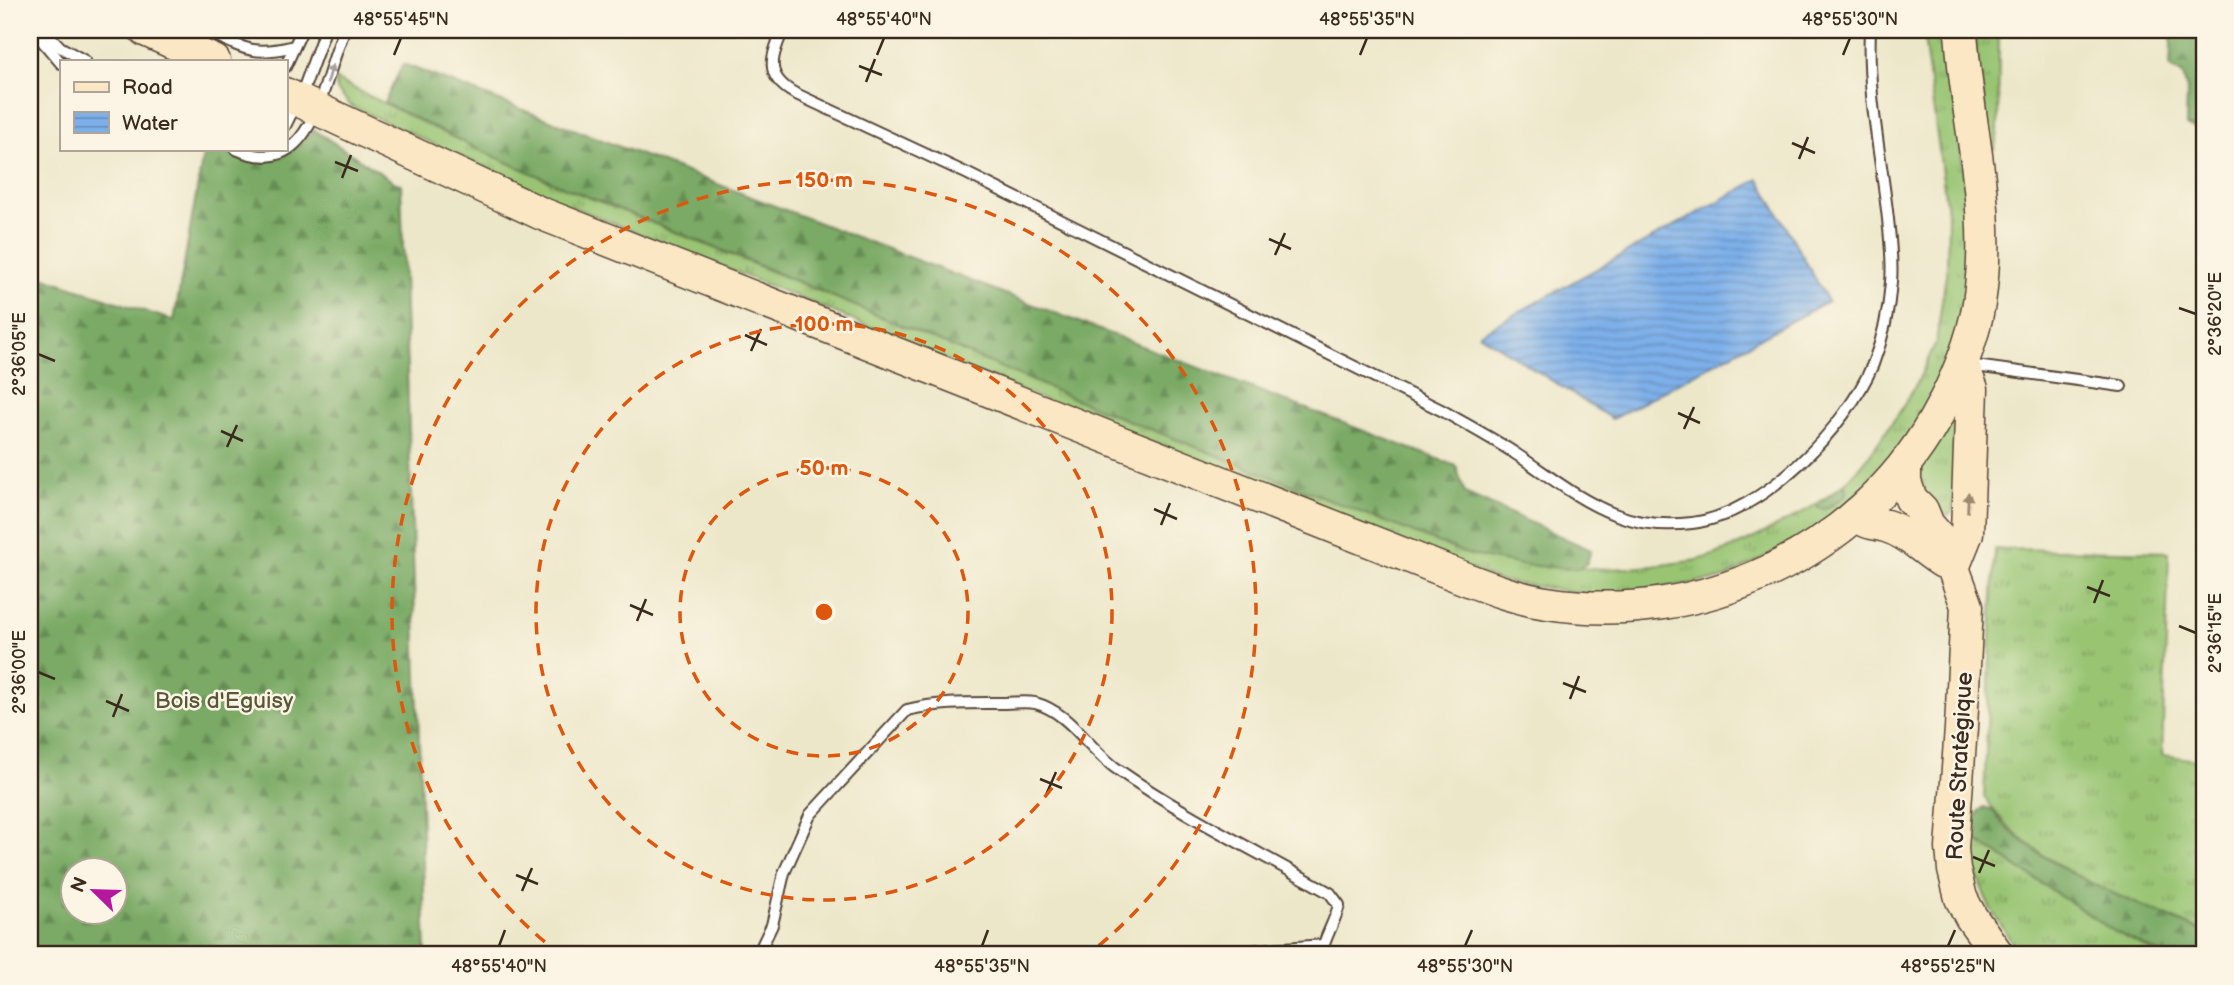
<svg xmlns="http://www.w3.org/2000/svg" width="2234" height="985" font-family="'Balsamiq Sans',sans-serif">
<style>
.grass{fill:url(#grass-tufts);stroke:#6a7848;stroke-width:2}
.forest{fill:url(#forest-firs);stroke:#5a6a42;stroke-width:2;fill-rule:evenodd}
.water{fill:url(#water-rules);stroke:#5c6d84;stroke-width:2}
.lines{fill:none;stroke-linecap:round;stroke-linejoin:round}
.lane-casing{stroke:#564638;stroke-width:14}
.secondary-casing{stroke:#564638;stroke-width:35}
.lane{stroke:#fff;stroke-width:10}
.secondary{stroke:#fbe7c3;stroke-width:32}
.oneway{fill:#a79f9a}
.oneway2{fill:#9b8870}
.ticks{fill:none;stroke:#3b2a1e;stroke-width:2.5}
.ring{fill:none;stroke:#df570d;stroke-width:3.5;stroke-dasharray:12 9}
.labels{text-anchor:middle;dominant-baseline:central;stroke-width:5;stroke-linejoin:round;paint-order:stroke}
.park-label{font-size:23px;fill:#575838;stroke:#fcf5e5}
.street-label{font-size:23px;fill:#3b2a1e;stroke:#fcf5e5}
.centre{fill:#df570d;stroke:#fcf5e5;stroke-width:3.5}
.ring-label{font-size:21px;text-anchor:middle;font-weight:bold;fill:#df570d;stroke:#fcf5e5;stroke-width:5;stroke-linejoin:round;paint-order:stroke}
.neatline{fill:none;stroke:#3b2a1e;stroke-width:2.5}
.ticks-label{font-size:18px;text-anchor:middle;fill:#3b2a1e}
</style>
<defs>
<pattern id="grass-tufts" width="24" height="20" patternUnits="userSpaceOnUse" patternTransform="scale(1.75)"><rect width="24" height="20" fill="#99c573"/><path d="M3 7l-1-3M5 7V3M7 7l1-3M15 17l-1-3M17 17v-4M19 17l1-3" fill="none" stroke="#7ea05e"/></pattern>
<pattern id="forest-firs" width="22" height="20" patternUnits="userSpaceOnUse" patternTransform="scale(1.75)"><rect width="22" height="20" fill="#7aaa65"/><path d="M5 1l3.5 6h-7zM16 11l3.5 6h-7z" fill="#658b53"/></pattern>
<pattern id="water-rules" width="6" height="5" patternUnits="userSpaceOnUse" patternTransform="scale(1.75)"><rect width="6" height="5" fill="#7db0ea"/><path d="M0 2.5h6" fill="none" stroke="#688fbd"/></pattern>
</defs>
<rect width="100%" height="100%" fill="#fcf5e5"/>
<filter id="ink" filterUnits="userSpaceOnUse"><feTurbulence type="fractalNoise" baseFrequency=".0143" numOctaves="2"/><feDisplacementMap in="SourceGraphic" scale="14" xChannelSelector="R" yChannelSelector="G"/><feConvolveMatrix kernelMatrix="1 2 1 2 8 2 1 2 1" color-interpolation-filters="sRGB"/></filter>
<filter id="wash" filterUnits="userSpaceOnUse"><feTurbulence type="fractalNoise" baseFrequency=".00686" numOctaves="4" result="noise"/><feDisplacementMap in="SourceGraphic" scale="28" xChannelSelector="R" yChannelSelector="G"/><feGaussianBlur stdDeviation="1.57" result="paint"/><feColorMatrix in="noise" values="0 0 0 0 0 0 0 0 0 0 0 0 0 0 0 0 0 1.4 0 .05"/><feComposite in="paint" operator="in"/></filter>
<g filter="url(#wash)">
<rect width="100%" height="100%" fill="#ede7ca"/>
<g class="grass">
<path d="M1923 30H1948L1973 263 1960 327 1936 388 1905 442 1847 506 1808 535 1722 579 1603 596 1500 581 960 366 815 304 548 197 451 152 351 106 337 90 335 79 475 148 566 188 1467 554C1534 567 1601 574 1669 564 1680 562 1691 562 1701 559 1742 547 1780 525 1817 504L1818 507 1831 506 1845 496 1847 489 1843 485 1863 464 1901 410 1919 379 1936 342 1947 268 1948 218Z"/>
<path d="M1973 30H1999L1998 133 1994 149 1991 148Z"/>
<path d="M1959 407 1953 510 1949 516 1934 509 1917 478 1919 467Z"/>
<path d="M1995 549 2169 552 2162 755 2204 761V932C2126 898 2034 870 1984 797Z"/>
<path d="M1974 839 2115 932 2163 955H2020L1989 906 1975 871Z"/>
</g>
<g class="forest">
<path d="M2172 30H2204V211L2199 204 2201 188 2198 172 2201 139 2196 129 2186 125 2187 90 2183 75 2170 67Z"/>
<path d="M403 64 1456 466 1465 493 1591 550 1587 563 1578 569 1522 565 1467 554 1099 409 751 262 566 188 475 148 384 103Z"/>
<path d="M314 130 396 183 401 184 426 955H30V273L174 321 204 149C221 149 231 153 247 158 276 167 297 150 314 130ZM74 870H116V912H74Z"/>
<path d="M1843 485 1847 489 1845 496 1825 509 1818 508 1817 504Z"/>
<path d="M1984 808 1992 810C2032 867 2141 905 2204 932V955H2163L2115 932 1975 839C1969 829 1975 820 1979 811Z"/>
</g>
<path class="water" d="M1759 179 1828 301 1612 419 1479 334Z"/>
</g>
<g filter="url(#ink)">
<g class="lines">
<defs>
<g id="lane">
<path d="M33 30 61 63"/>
<path d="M44 30 60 47 85 61"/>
<path d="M205 30C243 48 252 57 294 46"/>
<path d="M783 30C771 57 764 76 794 93L968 174 1443 411C1467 425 1492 438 1516 454 1548 475 1578 500 1614 514 1639 524 1667 526 1692 523 1762 515 1847 427 1873 364 1883 338 1889 310 1891 282 1893 261 1890 240 1888 219 1881 156 1867 93 1870 30"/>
<path d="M285 67 302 30"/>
<path d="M285 126 305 85 325 30"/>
<path d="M236 149C316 184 322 76 345 30"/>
<path d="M1968 365 2121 386"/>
<path d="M743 955 760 950 772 925 784 873 810 815 907 710C939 702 970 703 1003 703 1013 703 1025 701 1035 703 1070 712 1088 749 1117 769 1184 816 1259 852 1330 893L1339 905C1335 922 1324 938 1321 955"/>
<path d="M1198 955 1323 945"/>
</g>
<g id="secondary">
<path d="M145 30 214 61"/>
<path d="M285 94 540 213 1466 579C1492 589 1519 599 1547 603 1699 627 1857 555 1934 421 1955 384 1972 345 1979 303 1994 208 1966 123 1961 30"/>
<path d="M1905 464V482L1911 499 1922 510 1928 525 1944 543 1967 606 1961 728 1952 848 1954 870 1961 898 1971 917 1998 955"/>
<path d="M1857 514C1868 525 1872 522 1886 526 1909 533 1923 550 1943 562"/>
<path d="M1953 568 1967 533 1972 389 1962 364"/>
</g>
</defs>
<use href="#lane" class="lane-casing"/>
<use href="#secondary" class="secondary-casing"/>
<use href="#lane" class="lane"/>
<use href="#secondary" class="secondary"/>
</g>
<defs><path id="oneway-solid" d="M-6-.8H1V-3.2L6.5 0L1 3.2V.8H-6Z" transform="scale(1.75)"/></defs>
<use class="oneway" href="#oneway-solid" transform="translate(330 74) rotate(-73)"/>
<use class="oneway2" href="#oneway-solid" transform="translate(1968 502) rotate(-88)"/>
</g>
<path class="ticks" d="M394 55 401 38M877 55 884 38M1360 55 1367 38M1843 55 1850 38M859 66 882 75M866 82 875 59M1792 143 1815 153M1799 159 1808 137M335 162 358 171M342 178 351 155M1269 239 1291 249M1275 255 1285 233M2179 308 2196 314M745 335 767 345M751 351 761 329M38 354 55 361M1678 413 1700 423M1684 429 1694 407M221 431 243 441M227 447 237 425M1154 509 1177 519M1161 525 1170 503M2087 587 2110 596M2094 603 2103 580M630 605 653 615M637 621 646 599M2179 626 2196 633M38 672 55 679M1563 683 1586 692M1570 699 1579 676M106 701 129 711M113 717 122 694M1040 779 1062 788M1046 795 1056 772M1973 857 1995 866M1979 873 1989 850M516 875 538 884M522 891 532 868M499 946 505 930M982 946 988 930M1465 946 1472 930M1948 946 1955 930"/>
<g class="ring">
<circle cx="824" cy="612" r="144"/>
<circle cx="824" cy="612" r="288"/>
<path d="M561 955A432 432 0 1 1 1087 955"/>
</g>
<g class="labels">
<g class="park-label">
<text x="224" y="701">Bois d'Eguisy</text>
</g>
<g class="street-label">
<text transform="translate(1960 766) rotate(-87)">Route Stratégique</text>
</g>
</g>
<circle cx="824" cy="612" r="10" class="centre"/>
<g class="ring-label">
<text x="824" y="187">150 m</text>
<text x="824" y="331">100 m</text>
<text x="824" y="475">50 m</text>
</g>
<rect width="2234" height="985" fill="none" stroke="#fcf5e5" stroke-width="77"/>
<rect x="60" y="60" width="228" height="91" fill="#fcf5e5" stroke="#afa495" stroke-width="2"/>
<rect x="74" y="82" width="35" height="10" fill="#fbe7c3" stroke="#afa495" stroke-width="2"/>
<text x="122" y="94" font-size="21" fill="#3b2a1e">Road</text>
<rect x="74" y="112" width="35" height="21" fill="url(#water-rules)" stroke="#afa495" stroke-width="2"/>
<text x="122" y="130" font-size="21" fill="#3b2a1e">Water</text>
<g transform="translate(94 891) rotate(293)"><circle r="33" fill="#fcf5e5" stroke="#afa495" stroke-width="2"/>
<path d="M0-5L12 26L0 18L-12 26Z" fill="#b5179e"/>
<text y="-10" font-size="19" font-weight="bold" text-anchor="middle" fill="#3b2a1e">N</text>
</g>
<rect x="38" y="38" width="2158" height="908" class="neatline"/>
<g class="ticks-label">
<text x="401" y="25">48°55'45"N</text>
<text x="884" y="25">48°55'40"N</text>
<text x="1367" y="25">48°55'35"N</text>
<text x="1850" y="25">48°55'30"N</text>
<text transform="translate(2215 314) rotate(-90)" y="6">2°36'20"E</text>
<text transform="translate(19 354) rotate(-90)" y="6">2°36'05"E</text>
<text transform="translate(2215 633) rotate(-90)" y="6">2°36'15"E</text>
<text transform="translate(19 672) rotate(-90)" y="6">2°36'00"E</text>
<text x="499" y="972">48°55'40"N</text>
<text x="982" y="972">48°55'35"N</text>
<text x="1465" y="972">48°55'30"N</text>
<text x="1948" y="972">48°55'25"N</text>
</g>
</svg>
